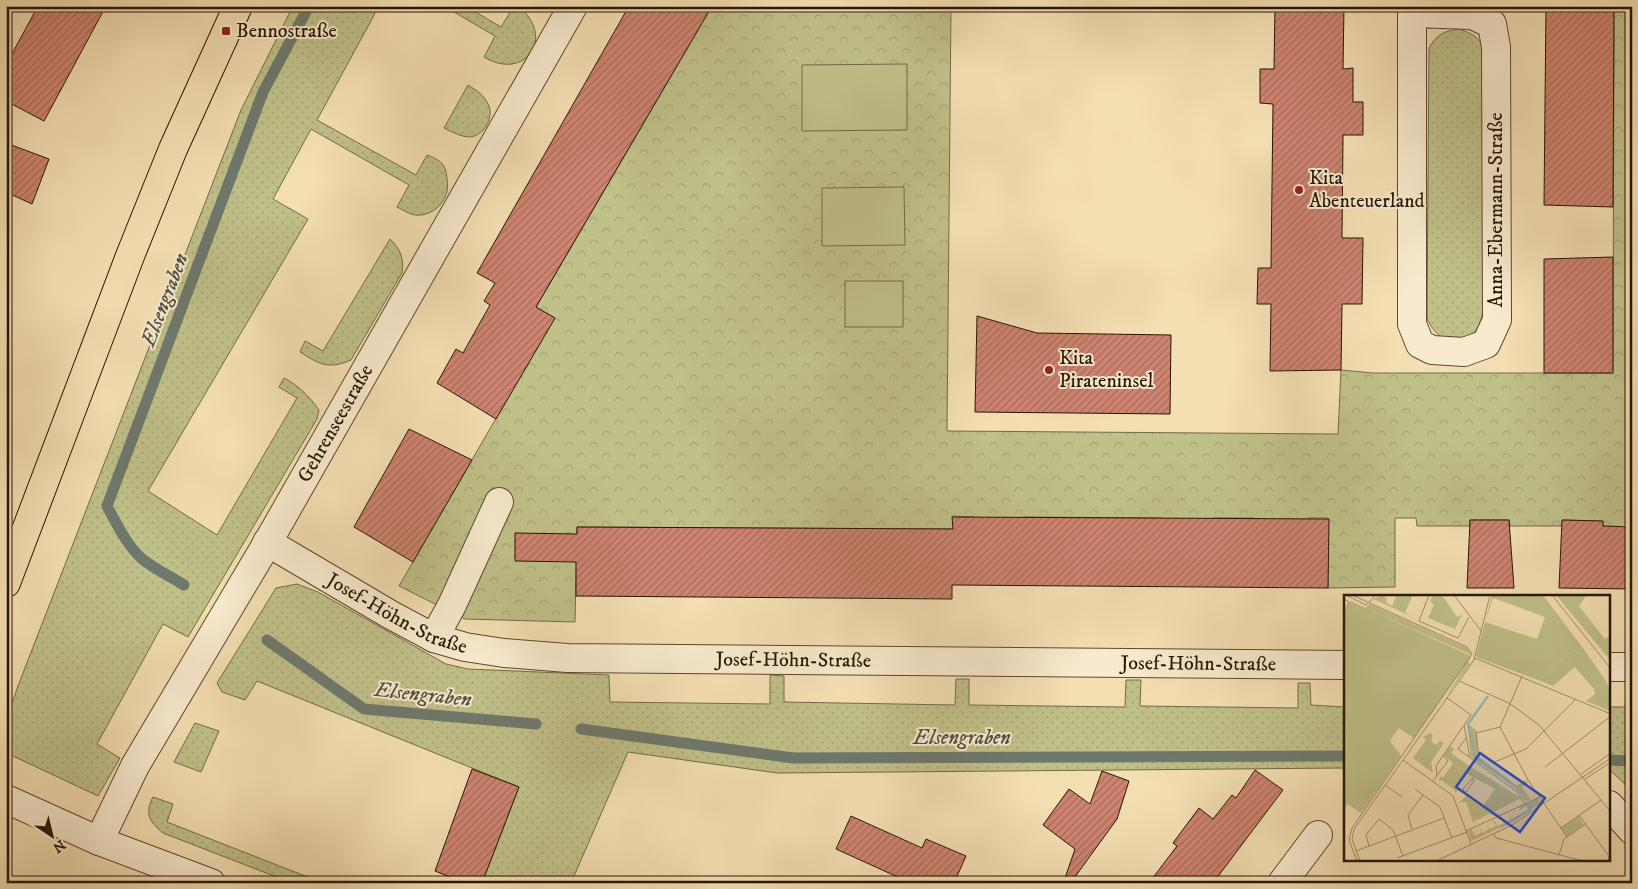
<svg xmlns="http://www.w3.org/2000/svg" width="1638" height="889" font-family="'IM FELL DW Pica',serif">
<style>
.grass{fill:url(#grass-dots);stroke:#736b46}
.park{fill:url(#park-crowns);stroke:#736b46}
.pitch{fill:#c0c089;stroke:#736b46}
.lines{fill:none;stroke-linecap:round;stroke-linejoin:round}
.stream{stroke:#6e796d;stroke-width:11}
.building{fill:url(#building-hatch);stroke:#261602}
.minor-casing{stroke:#5a482e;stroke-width:30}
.major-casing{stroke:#261602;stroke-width:30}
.minor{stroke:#f8eace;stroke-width:28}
.major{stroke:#f4dfb3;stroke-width:28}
.poi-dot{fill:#8f2418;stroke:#f8eace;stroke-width:2}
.labels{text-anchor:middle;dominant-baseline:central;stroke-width:4;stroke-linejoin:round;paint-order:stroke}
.poi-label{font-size:20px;fill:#261602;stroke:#f8eace;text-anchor:start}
.street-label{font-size:20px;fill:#261602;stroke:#f8eace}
.water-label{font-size:21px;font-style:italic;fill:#505041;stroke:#f8eace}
.inset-river{fill:none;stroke:#9ebbb5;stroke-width:2.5}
.inset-road{fill:none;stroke:#a28f6c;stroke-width:1}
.view{fill:#1d4ed8;fill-opacity:0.15;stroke:#1d4ed8;stroke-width:2.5}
.inset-edge{fill:none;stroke:#261602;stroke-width:2.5}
</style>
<defs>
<pattern id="grass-dots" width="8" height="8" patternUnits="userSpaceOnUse" patternTransform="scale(1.25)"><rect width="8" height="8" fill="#c0c089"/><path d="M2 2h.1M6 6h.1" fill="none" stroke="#a5a475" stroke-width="1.8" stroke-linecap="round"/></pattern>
<pattern id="park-crowns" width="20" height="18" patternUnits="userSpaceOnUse" patternTransform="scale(1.25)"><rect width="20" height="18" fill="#c0c089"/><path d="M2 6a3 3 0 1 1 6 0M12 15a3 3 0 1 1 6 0" fill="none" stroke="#a5a475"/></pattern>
<pattern id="building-hatch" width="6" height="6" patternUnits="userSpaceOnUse" patternTransform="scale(1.25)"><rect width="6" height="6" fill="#cf8471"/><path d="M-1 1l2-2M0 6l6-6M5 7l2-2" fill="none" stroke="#a86b5b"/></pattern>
</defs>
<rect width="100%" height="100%" fill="#f4dfb3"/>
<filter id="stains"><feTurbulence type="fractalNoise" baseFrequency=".004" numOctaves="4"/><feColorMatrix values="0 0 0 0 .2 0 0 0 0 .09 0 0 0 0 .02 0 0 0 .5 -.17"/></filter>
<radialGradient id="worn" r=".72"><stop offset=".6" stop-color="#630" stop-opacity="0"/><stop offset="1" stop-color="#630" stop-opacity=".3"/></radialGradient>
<g class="grass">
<path d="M293 6H379L317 120 416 175 427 155C432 157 440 160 443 165 446 169 447 176 447 180 451 199 434 217 415 215 409 214 403 210 397 207L409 185 311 129 273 199 308 219 148 491 217 535 297 398 279 387 284 378C299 386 309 396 319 410L317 419 188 637 163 624 97 744 120 758 98 796 13 756 6 750V721L18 686 241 110Z"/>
<path d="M444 6H465L501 27 514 6H518C557 37 525 82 484 57L495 36Z"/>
<path d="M1459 29C1474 34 1481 38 1485 54L1483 312C1481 319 1479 329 1473 334 1469 337 1462 339 1458 339 1440 341 1435 333 1427 319L1429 48C1436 35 1444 31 1459 29Z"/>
<path d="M468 85C476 90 484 95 488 104 495 116 484 136 470 137 461 137 452 132 444 128Z"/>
<path d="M390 239C401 250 404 258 402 273L351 360C328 370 319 364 300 352L305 341 323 351Z"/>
<path d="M297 584 318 592 446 664 468 669 609 675 610 702 770 704V675L784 676V702L955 705 956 679H969V705L1125 707 1126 680H1141L1140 706 1298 708V683H1310L1311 705 1345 707V768L777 773 628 752 571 883H482L519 787 257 681 245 700 222 692 217 683 276 588Z"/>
<path d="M1609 707H1632V791L1609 769Z"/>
<path d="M195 723 219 731 201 772 174 762Z"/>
<path d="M153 797 173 804 167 822 323 883H292L163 833C150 822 144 814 153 797Z"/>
</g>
<path class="park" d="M712 6H951L947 431 1338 434 1341 370 1373 373H1613L1614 6H1632V527L1603 526V521L1563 520 1562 526H1510L1509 520H1470V526H1417L1416 518H1395V587L1328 588V518H1308V525L1254 524V518H1213L1212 525 1160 518 1026 517 974 523V517L953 516V529L577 527 575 622 465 619 399 586 554 318 536 307Z"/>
<g class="pitch">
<path d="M907 64V130L802 131V65Z"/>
<path d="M904 187 905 245 822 246V188Z"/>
<rect x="845" y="281" width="58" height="46"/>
</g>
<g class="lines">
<g class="stream">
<path d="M184 585C170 576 154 569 141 558 126 544 117 524 107 506L263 92 309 6"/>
<path d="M267 640 364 709 536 724"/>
<path d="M581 729 793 758 1346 756"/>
<path d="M1609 760 1632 761"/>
</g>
</g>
<g class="building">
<path d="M38 6H106L44 121 6 101V65Z"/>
<path d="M629 6H712L536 307 555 318 496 419 437 383 456 349 463 353 490 305 484 301 495 283 477 273Z"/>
<path d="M1275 6H1344L1343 69 1353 68V102H1363V135H1343L1342 238H1363L1362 304H1342L1341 370 1270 371 1271 304H1257L1258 268H1271L1273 104 1260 103V69H1274Z"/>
<path d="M1546 6H1614L1613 207 1544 205Z"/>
<path d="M6 143 49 159 32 204 6 192Z"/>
<path d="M1613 257V373H1544V259Z"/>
<path d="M977 316 1037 333 1171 335 1170 414 975 412Z"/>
<path d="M409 429 472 460 413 562 354 527Z"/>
<path d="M952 517 1329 519 1328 588 952 585V599L576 596V562L515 561V533L577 534V527L953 529Z"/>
<path d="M1470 520H1509L1514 588H1467Z"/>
<path d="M1562 520 1603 521V526L1632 527V589L1559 588Z"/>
<path d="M472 769 519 787 482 883H465L435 871Z"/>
<path d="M1255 770 1283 790 1213 883H1149L1177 846 1173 843 1199 808 1213 819 1232 795 1236 798Z"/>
<path d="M1102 771 1129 781 1117 819 1072 881 1065 878 1075 849 1043 825 1069 789 1090 804Z"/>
<path d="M851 816 922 848 926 839 966 856 954 883H911L836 849Z"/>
</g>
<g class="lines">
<defs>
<g id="minor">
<path d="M1412 13 1472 15 1492 24 1496 47 1497 320 1486 344 1464 352 1432 350 1420 344 1412 324Z"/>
<path id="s1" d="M267 542 391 615 434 638 465 647 504 653 567 658 1346 665"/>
<path d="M434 638 452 605 499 502"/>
<path d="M1609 667H1632"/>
<path d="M6 799 99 841 211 883"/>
<path d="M1609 805 1632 830"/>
<path id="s2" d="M99 841 135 766 265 547 573 6"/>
<path d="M1282 883 1318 835"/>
</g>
<path id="major" d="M6 583 130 256 173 149 238 6"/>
</defs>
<use href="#minor" class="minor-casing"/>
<use href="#major" class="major-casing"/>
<use href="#minor" class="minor"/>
<use href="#major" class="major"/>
</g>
<g class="poi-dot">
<rect x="221" y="26" width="10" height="10" rx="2.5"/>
<circle cx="1299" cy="190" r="5"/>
<circle cx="1049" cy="370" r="5"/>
</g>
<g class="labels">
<g class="poi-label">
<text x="236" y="31">Bennostraße</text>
<text x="1309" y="178">Kita<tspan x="1309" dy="23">Abenteuerland</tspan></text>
<text x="1059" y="358">Kita<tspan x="1059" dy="23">Pirateninsel</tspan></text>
</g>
<g class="street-label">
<text transform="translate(1496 210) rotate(-90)">Anna-Ebermann-Straße</text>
<text stroke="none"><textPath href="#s2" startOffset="480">Gehrenseestraße</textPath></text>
<text stroke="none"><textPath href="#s1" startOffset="149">Josef-Höhn-Straße</textPath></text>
<text stroke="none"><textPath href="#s1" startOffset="554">Josef-Höhn-Straße</textPath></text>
<text stroke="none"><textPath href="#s1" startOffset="959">Josef-Höhn-Straße</textPath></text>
</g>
<g class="water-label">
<text transform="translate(165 300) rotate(-69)">Elsengraben</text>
<text transform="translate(423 695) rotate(6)">Elsengraben</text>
<text x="962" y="738">Elsengraben</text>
</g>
</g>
<g transform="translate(1344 595)">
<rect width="266" height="266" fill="#f4dfb3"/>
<path d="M148 0H199L238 52 225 58 194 85 135 63 132 61ZM149 3 201 22 193 44 141 27ZM212 0H243L235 11 261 44 266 40V65ZM6 6 127 61 124 67 126 69 102 102 123 68 70 143 55 133 46 146 57 161 17 218 4 209 0 214V21ZM237 56 243 59 262 86 250 94 231 72 223 79 217 74 216 70ZM123 128 133 136 134 163 172 191 182 185 184 188 178 192 187 205 181 206 171 193 127 162ZM194 203 197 208 170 226 127 246 124 236 128 235 131 241 137 238 135 231 138 238 145 234 142 228 146 234 152 231 149 226 150 224 153 231 160 228 157 221 161 227 167 224 164 217 168 224 184 214 182 211 176 215 175 212Z" fill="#c0c089" fill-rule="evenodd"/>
<path d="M238 52 243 59 241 61 237 56 217 70 223 79 209 91 194 85 225 58ZM262 86 266 95V116L242 106 251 99 250 94Z" fill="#c0c089"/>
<path d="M37 0 43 3 42 7 48 11 53 0H69L61 17 65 20 29 4ZM89 0H98L113 22 118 19 111 34 84 23 90 10 86 6ZM26 9 123 53 128 60 21 13ZM86 138 89 140 87 146 92 150 96 146 100 148 87 167 89 178 69 163 82 145 79 142ZM106 151 110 154 107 158 121 168 177 203 148 218 149 221 145 219 129 227 122 207 115 208 122 201 138 212 151 194 123 179 113 193 116 195 110 198 111 195 97 185 95 187 96 181 99 183 109 168 100 160ZM235 221 240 230 223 241 217 233Z" fill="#c0c089"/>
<path class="inset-river" d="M144 101 124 129 131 161 174 193M157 232 186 215 185 209"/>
<path class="inset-road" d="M2 0 22 10 32 0M8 0 123 52 128 59 8 233 5 245 13 266M85 0 75 26 114 43 125 22M110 0 137 36M208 0 267 74M0 4 5 7 0 19M131 63 267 119M115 86 165 108 195 130 267 217M103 103 127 120 120 130 126 163M156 132 184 185 223 242M156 132 178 81M123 142 114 154 172 196 181 209M135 162 132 138 156 132M59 165 109 201 127 249M148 168 182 154 232 104M201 172 267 121M237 179 267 158M93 181 92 171 120 130M129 183 130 186 121 198 119 194ZM241 184 267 167M89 186 104 166 99 160M41 190 58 202M71 194 96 212 108 243M235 220 264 260M217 233 257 205M68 234 64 220 79 200M122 236 196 202M150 239 152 243 239 266M25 251 22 240 35 224 49 235 59 261M12 256 100 223M215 260 220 244 242 229M53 263 123 237M16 266 8 244 10 234 130 65 146 0M92 266 168 230 267 163M264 266 267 251"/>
<path class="view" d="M136 158 201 203 176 237 112 192Z"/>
<rect width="266" height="266" class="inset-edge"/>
</g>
<rect width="1638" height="889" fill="none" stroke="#f4dfb3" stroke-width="25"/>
<rect x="8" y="8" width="1623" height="874" fill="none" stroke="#261602" stroke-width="2.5"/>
<rect x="12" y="12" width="1613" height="864" fill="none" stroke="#261602"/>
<g transform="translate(52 836) rotate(145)" stroke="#f8eace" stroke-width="4" paint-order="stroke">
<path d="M0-4L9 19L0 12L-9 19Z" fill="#261602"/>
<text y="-8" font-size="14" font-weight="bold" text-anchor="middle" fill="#261602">N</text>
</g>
<rect width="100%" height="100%" filter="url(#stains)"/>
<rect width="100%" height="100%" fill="url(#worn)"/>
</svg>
